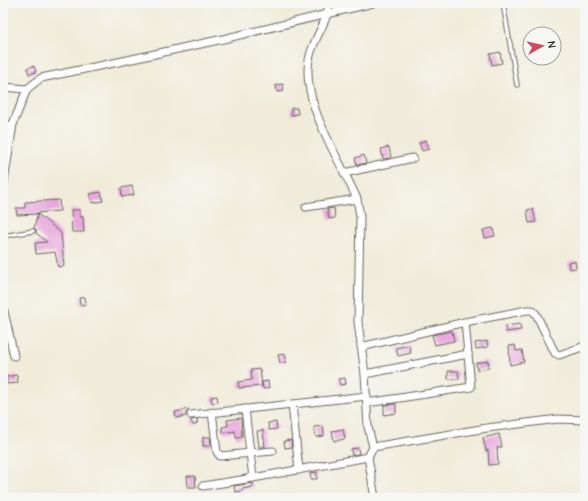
<svg xmlns="http://www.w3.org/2000/svg" width="588" height="501" font-family="'Comic Neue',sans-serif">
<style>
.building{fill:#e9a5de}
.lines{fill:none;stroke-linecap:round;stroke-linejoin:round}
.service-casing{stroke:#66655e;stroke-width:5.5}
.minor-casing{stroke:#66655e;stroke-width:9}
.service{stroke:#fff;stroke-width:3.5}
.minor{stroke:#fff;stroke-width:7}
</style>
<rect width="100%" height="100%" fill="#f6f6f2"/>
<filter id="ink" filterUnits="userSpaceOnUse"><feTurbulence type="fractalNoise" baseFrequency=".025" numOctaves="2"/><feDisplacementMap in="SourceGraphic" scale="8" xChannelSelector="R" yChannelSelector="G"/><feConvolveMatrix kernelMatrix="1 2 1 2 8 2 1 2 1" color-interpolation-filters="sRGB"/></filter>
<filter id="wash" filterUnits="userSpaceOnUse"><feTurbulence type="fractalNoise" baseFrequency=".012" numOctaves="4" result="noise"/><feDisplacementMap in="SourceGraphic" scale="16" xChannelSelector="R" yChannelSelector="G"/><feGaussianBlur stdDeviation="0.9" result="paint"/><feColorMatrix in="noise" values="0 0 0 0 0 0 0 0 0 0 0 0 0 0 0 0 0 1.4 0 .05"/><feComposite in="paint" operator="in"/></filter>
<g filter="url(#wash)">
<rect width="100%" height="100%" fill="#f0ecd9"/>
<g id="blocks">
<g class="building">
<path d="M500 52 502 63 492 65 490 54Z"/>
<path d="M34 66 36 72 29 74 27 68Z"/>
<path d="M283 84 284 91 277 92 276 85Z"/>
<path d="M291 108H297L298 114 291 115Z"/>
<path d="M426 140 429 149 422 151 419 143Z"/>
<path d="M389 147 391 158 383 159 381 149Z"/>
<path d="M364 155 366 163 357 165 355 158Z"/>
<path d="M132 186 134 195 122 197 121 188Z"/>
<path d="M101 192 103 201 92 203 90 194Z"/>
<path d="M59 200 60 211 36 213 38 214 17 215 16 208H25V202Z"/>
<path d="M334 208 335 218 329 219 327 209Z"/>
<path d="M533 209 536 222 529 223 527 210Z"/>
<path d="M71 210H80V217H83L84 232H72Z"/>
<path d="M38 214 61 233 64 266 58 267 55 252 36 254 35 243 47 242 36 233V230L34 228Z"/>
<path d="M493 228 495 236 485 238 483 230Z"/>
<path d="M575 261 576 268 569 269 568 262Z"/>
<path d="M85 297 86 304 80 305 79 298Z"/>
<path d="M520 324 521 330 506 332 505 326Z"/>
<path d="M452 331 454 341 435 345 432 335Z"/>
<path d="M487 341 488 347 476 349 475 343Z"/>
<path d="M409 345 411 353 398 356 396 348Z"/>
<path d="M515 345 516 351 522 350 524 362 510 365 509 346Z"/>
<path d="M285 354 286 362 280 363 278 355Z"/>
<path d="M488 361 489 368 477 370 476 363Z"/>
<path d="M260 369 262 386 239 388 238 382 252 380 251 370Z"/>
<path d="M448 371H458L459 379H448Z"/>
<path d="M17 375 18 383 7 384 6 377Z"/>
<path d="M345 378 346 384 340 385 338 379Z"/>
<path d="M268 381 269 388 263 389 262 382Z"/>
<path d="M217 396 218 402 212 403 211 397Z"/>
<path d="M396 404V413L384 415V405Z"/>
<path d="M189 409 186 413V416L176 418 175 412Z"/>
<path d="M241 418 242 437 236 438 235 431 223 433 222 427 228 426 227 420Z"/>
<path d="M197 419 198 422 194 426 190 420Z"/>
<path d="M276 422 277 429 269 430 268 423Z"/>
<path d="M323 426 324 436 316 437 314 427Z"/>
<path d="M343 429 345 439 334 441 332 431Z"/>
<path d="M263 430 265 447H259L257 431Z"/>
<path d="M499 434 502 447 497 448 498 464 489 465 488 450 486 451 483 438Z"/>
<path d="M203 437H210L211 446H203Z"/>
<path d="M291 440 292 447 285 448 284 441Z"/>
<path d="M358 448 359 454 352 455 351 449Z"/>
<path d="M317 472V479H311L310 473Z"/>
<path d="M187 476H195L196 487H188Z"/>
<path d="M253 483V487L242 489V491L235 492 234 486Z"/>
</g>
</g>
</g>
<g filter="url(#ink)">
<use href="#blocks" fill-opacity="0" stroke="#66655e" stroke-width="1"/>
<g class="lines">
<defs>
<g id="service">
<path d="M503 3 517 85"/>
<path d="M3 137 4 128"/>
<path d="M3 236 33 231"/>
</g>
<g id="minor">
<path d="M329 3C328 23 312 40 309 60 301 103 340 159 357 199L360 216 358 322 365 374 368 427 373 447 368 457 375 498"/>
<path d="M3 87 27 89"/>
<path d="M3 128 13 124"/>
<path d="M344 173 413 158"/>
<path d="M3 188 13 124 27 89 41 78 123 61 223 39 373 3"/>
<path d="M306 207 357 199"/>
<path d="M3 307 14 356"/>
<path d="M361 347 465 322 527 310H532L536 314 555 353 559 355 585 346"/>
<path d="M365 374 468 354"/>
<path d="M367 403 471 387 465 322"/>
<path d="M292 404 299 470"/>
<path d="M245 409 253 478"/>
<path d="M212 412 217 452 220 456 273 451"/>
<path d="M191 415 367 396"/>
<path d="M373 447 487 428 558 419 585 420"/>
<path d="M203 486 253 478 368 457"/>
</g>
</defs>
<use href="#service" class="service-casing"/>
<use href="#minor" class="minor-casing"/>
<use href="#service" class="service"/>
<use href="#minor" class="minor"/>
</g>
</g>
<rect width="588" height="501" fill="none" stroke="#f6f6f2" stroke-width="16"/>
<g transform="translate(542 46) rotate(82)"><circle r="19" fill="#f6f6f2" stroke="#9f9f9c"/>
<path d="M0-3L7 15L0 10L-7 15Z" fill="#d1495b"/>
<text y="-6" font-size="11" font-weight="bold" text-anchor="middle" fill="#1c1c1c">N</text>
</g>
</svg>
